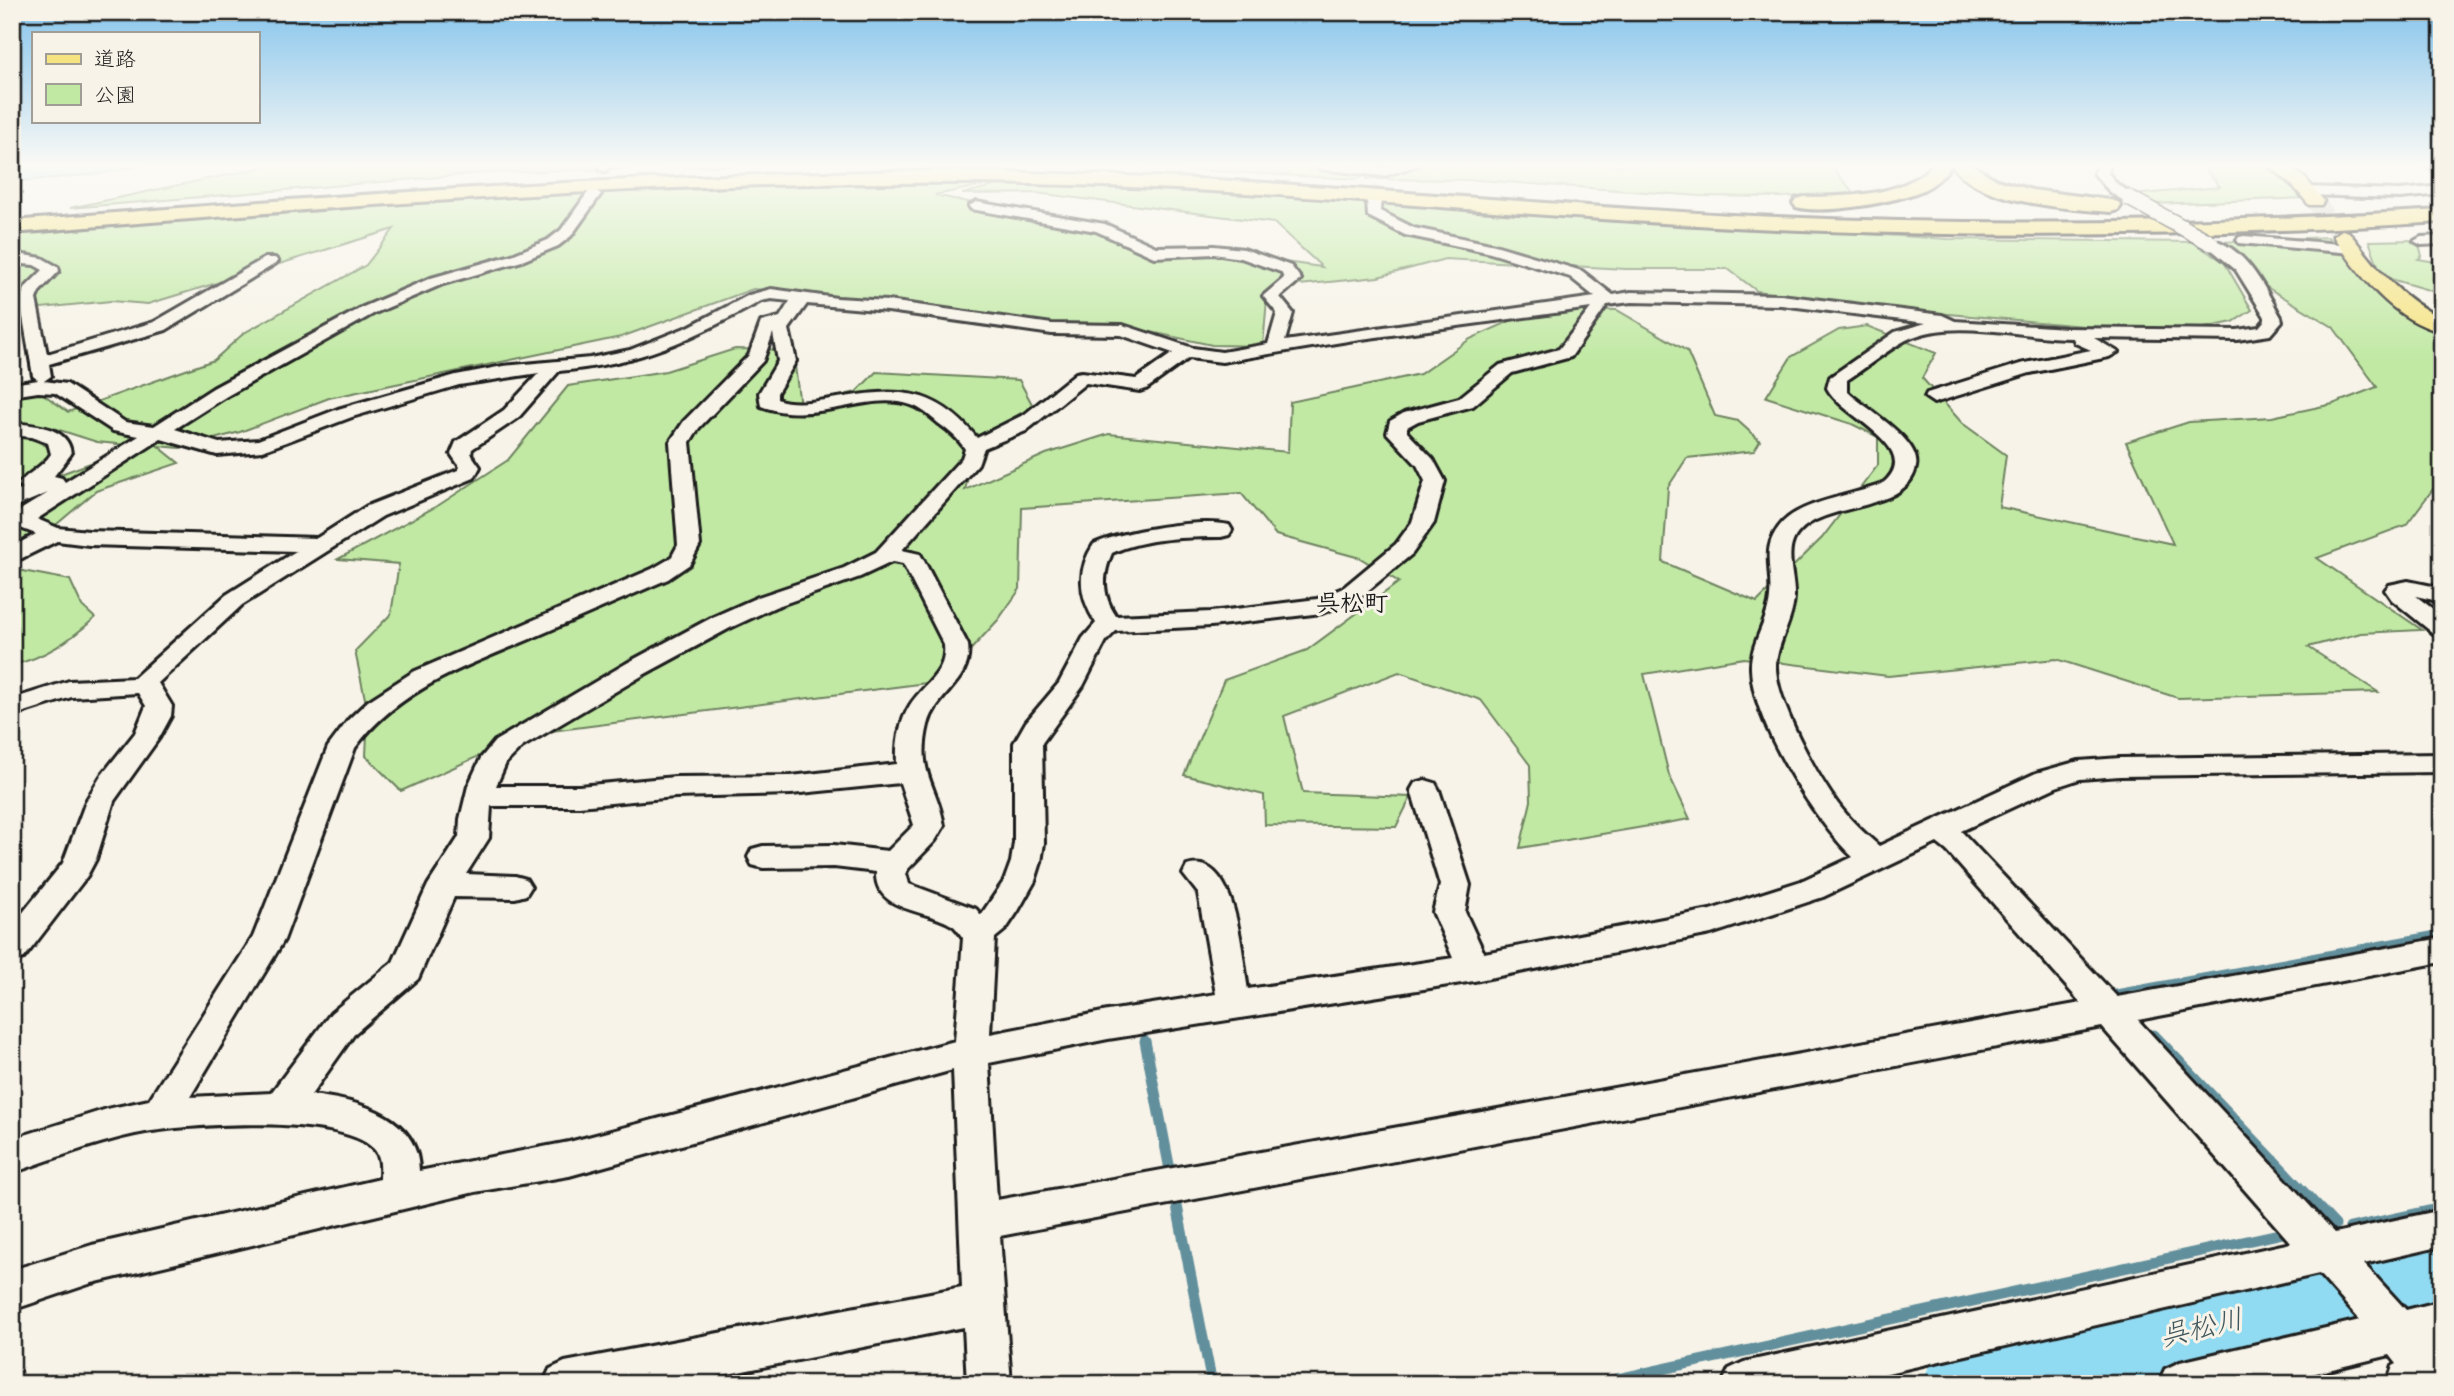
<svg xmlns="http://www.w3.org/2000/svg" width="2454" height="1396" font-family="Mynerve,'Klee One',sans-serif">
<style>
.green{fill:#c1e9a4;stroke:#6e8260;stroke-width:2}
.water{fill:#91dbf2;stroke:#628f9c;stroke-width:2}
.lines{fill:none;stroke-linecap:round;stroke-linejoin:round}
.stream-far1{stroke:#628f9c;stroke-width:9}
.stream{stroke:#628f9c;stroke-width:11}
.river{fill:#91dbf2;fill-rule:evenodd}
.minor-tunnel{stroke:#d6d3c9;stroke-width:15;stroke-dasharray:15 7;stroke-linecap:butt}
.major-tunnel{stroke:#d6d3c9;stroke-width:18;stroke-dasharray:18 10;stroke-linecap:butt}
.minor-casing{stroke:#1c1c1c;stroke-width:6}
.major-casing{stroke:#1c1c1c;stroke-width:5}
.highway-casing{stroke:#1c1c1c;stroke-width:6}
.minor{fill:#f7f3e8;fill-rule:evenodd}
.major{fill:#f5e382;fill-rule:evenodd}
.highway{fill:#f5e382;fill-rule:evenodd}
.minor-bridge-casing{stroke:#1c1c1c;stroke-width:18;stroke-linecap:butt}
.minor-bridge{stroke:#f7f3e8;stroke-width:15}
.labels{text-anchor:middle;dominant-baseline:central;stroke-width:6;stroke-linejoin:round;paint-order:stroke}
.neighbourhood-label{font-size:24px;font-weight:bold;fill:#1c1c1c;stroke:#f7f3e8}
.near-water-label{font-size:28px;font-style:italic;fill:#3f555c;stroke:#f7f3e8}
</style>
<rect width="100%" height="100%" fill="#f7f3e8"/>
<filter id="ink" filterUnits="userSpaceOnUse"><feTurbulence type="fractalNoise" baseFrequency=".0143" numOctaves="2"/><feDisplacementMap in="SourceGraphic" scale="14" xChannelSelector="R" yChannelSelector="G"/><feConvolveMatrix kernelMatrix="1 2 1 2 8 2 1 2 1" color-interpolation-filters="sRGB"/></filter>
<g filter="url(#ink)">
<g class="green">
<path d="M273 165H745L486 173 70 208Z"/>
<path d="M1097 165H1830L1854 193 1782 197 1701 196 1478 180 1366 179 1367 175 1357 179Z"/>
<path d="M2202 165H2263L2306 198 2152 204 2131 195 2220 187Z"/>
<path d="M790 181 994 183 935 195 1123 235 1186 255 1246 257 1322 267 1274 223 1036 193 962 194 1005 183 1295 196 1488 211 1948 239 2192 242 2224 262 2252 310 2233 322 2174 334 1869 307 1757 291 1728 269H1626L1445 259 1378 277 1299 285 1267 299 1263 346 1212 345 1118 325H1066L905 302 753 289 621 337 329 398 240 432 180 448 158 446 179 463 96 491 12 562V436L32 438 56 452 28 486 137 446 97 442 50 427 12 422V395L39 391 68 412 214 360 244 333 366 265 394 229 148 304 111 301 12 311V232L385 201Z"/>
<path d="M2328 237 2387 302 2442 327V477L2406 525 2317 558 2422 630 2361 633 2308 647 2378 692 2178 698 2056 659 1888 676 1744 658 1644 674 1669 775 1690 819 1520 848 1531 801 1530 765 1481 700 1399 672 1284 716 1303 793 1411 797 1396 827 1265 825 1264 795 1184 775 1224 680 1307 650 1399 582 1360 558 1276 535 1241 493 1022 508 1020 589 998 620 942 681 528 734 401 791 366 756 368 713 355 651 391 614 399 564 338 559 439 505 508 460 568 386 666 371 735 349 793 350 800 406 856 392 876 372 1019 380 1033 406 977 439 965 490 1046 454 1109 434 1288 452 1290 402 1420 374 1470 339 1528 313 1555 309 1617 310 1687 351 1715 416 1738 421 1760 441 1754 451 1687 458 1668 487 1663 562 1757 602 1822 538 1878 465V437L1852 424 1766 397 1791 357 1839 330 1867 326 1936 353 1922 378 1962 423 2006 455 1999 507 2173 544 2126 442 2189 422 2272 417 2333 404 2377 387 2333 327 2265 286 2250 265 2219 242Z"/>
<path d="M2418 240 2422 256 2418 259 2442 263V294L2391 279 2379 268 2369 241Z"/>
<path d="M12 569 70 580 82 606 95 618C70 640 45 658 12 665Z"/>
</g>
<path class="water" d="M12 165H145L97 174 12 182Z"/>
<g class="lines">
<path class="stream-far1" d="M2118 996 2116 994 2442 934"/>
<g class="stream">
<path d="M2154 1035 2335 1225"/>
<path d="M1145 1041 1171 1175"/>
<path d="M1177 1206 1212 1384"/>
<path d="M2350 1228 2442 1208"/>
<path d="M2366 1259 2392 1285"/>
<path d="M2406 1282 2432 1309"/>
<path d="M1594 1384 2288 1232"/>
</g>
<path class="river" d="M2442 1238V1310L2134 1384H1922L1933 1355 1962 1343Z"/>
<g class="minor-tunnel">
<path d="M594 194 605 167"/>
<path d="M1374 201 1382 182"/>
</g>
<path class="major-tunnel" d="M2315 201 2342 236"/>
<defs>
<g id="minor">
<path d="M600 165H612L605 171 600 170Z"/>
<path d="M1314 165 1384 168 1398 165H1418L1384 176 1320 169Z"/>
<path d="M2098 165H2110L2108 173 2117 184 2134 195V201C2117 203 2104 186 2094 173Z"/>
<path d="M2424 165H2442V174Z"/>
<path d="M2442 186V194L2400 198 2307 195 2300 191 2307 187 2400 190Z"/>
<path d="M594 190 601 194 571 236 558 246 522 261 443 284 375 313 227 396 175 429 219 443 258 440 338 409 456 375 503 366 590 358 630 350 690 326 749 295 771 289 837 298 888 301 1052 324 1123 325 1193 348 1222 352 1268 344 1277 313 1263 296 1284 278 1281 272 1241 258 1214 254 1154 257 1096 231 971 209 969 206 976 202 1105 224 1156 247 1214 246 1244 249 1291 266 1301 279 1280 297 1293 313 1285 341 1595 297 1570 277 1487 252 1405 235 1368 216 1367 201 1374 197 1381 201 1380 211 1414 228 1495 245 1582 271 1613 295 1631 292 1781 295 1942 315 1955 321 2066 328 2237 330 2259 327 2265 320V317L2236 270 2204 243 2211 239C2246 248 2265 288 2281 317L2282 321 2270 335 2237 340 2094 338 2118 352 2109 357 2030 373 1934 403 1925 397 1927 393 2020 364 2091 350 2075 343 2073 338C2023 338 1952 317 1906 340 1886 351 1867 367 1847 380V391C1864 408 1922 440 1916 467 1907 512 1827 502 1800 531 1782 549 1795 575 1794 597 1793 621 1778 641 1776 664 1774 698 1817 776 1838 804 1849 819 1864 833 1879 846L2036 773 2079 761 2120 758 2442 754V772L2120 776 2080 779 2056 787 1961 831 2117 997 2442 938V962L2138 1020 2335 1233 2442 1210V1246L2364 1264 2406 1310 2442 1301V1343L2435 1344 2442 1352V1384H2387L2393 1366 2397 1364 2390 1355 2271 1384H2158L2165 1369 2180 1362 2360 1320 2319 1274 1840 1384H1722L1729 1369 1744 1362 2291 1243 2102 1027 1000 1236 1011 1384H967L964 1327 677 1384H543L550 1369 565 1362 962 1287 953 1070 569 1176 475 1192 92 1283 12 1310V1270L92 1245 380 1179C380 1169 382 1158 374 1149 341 1113 181 1124 135 1134 93 1143 53 1159 12 1173V1139L107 1109 149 1100 253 937 328 747 349 719 368 701 413 672 652 569 671 558 678 545 670 442 684 421 749 355 761 322 780 317 790 301 771 299 761 301C690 340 640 364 559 371L518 418 472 449 471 454 480 467 474 478 383 516 242 605 158 683 172 706 171 716 159 738 114 801 96 859 87 876 24 958 12 961V926L63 863 86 801 101 776 135 733 146 706 138 693 72 697 12 716V699L69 681 134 678 226 595 296 551 89 545 57 541 12 563V547L36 534 15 526 12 521 22 509 48 493 12 508V494L23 489 19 484C28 472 43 467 51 454L48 443 31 437 12 435V423C33 425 69 426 71 454L54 476 62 478 65 482 139 436 113 431 55 393 38 392 12 396V384L38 380 33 376 20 299 26 287 43 270 34 265 12 263V253L42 258 58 267 59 271 39 292 36 299 47 354 154 322 265 258H275L278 261 275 264 166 330 49 364 51 376 44 381 67 384 125 422 154 426 213 388 363 307 431 278 512 255 548 240 561 230 589 191ZM1631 302 1781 305 1926 323 1895 332 1830 377 1827 388C1842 418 1927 448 1882 484 1854 495 1804 501 1783 522 1759 548 1773 567 1770 597 1768 622 1750 644 1751 668 1752 721 1815 822 1853 857L1801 881 1710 910 1484 953 1465 912 1470 885 1439 790 1435 783 1425 780 1415 783 1411 790 1440 885 1433 912 1453 958 1248 989C1242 957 1237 851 1187 866L1183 874 1198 893 1216 994 1108 1011 990 1034 995 938 1006 929 1018 911 1035 881 1041 862 1044 843 1042 743 1083 686 1106 641 1116 631 1211 626 1322 613 1359 598 1412 554 1434 523 1445 481 1433 459 1407 432V427L1418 421 1473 406 1512 373 1571 357 1607 305ZM807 304 888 311 1052 334 1121 335 1173 353 1136 379 1082 372 1076 373 1025 414 977 438C930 381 890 390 825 400 810 402 792 405 777 399V393L796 361 789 329ZM1591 308 1559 349 1500 365 1459 398 1404 413 1390 421 1387 433 1417 465 1425 481 1412 522 1396 544 1343 588 1317 599 1211 612 1116 616C1102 595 1102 576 1112 553 1144 538 1186 537 1221 537L1229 535 1232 530 1229 525C1198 518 1123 531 1094 544 1076 571 1079 597 1096 623L1083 638 1059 683 1026 722 1014 743V843L1011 862 1004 881 981 915 976 909 909 884 906 873 908 869 935 841 944 826C938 785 916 774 928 725 936 693 973 681 968 645L923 559 920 554 902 550 978 464 984 448 1026 431 1086 383 1140 391 1146 389 1189 358 1222 362 1354 340ZM773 333 778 361 759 393 761 406C815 427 867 390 911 405 921 408 930 416 938 423 948 430 958 438 965 449L962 458 876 552 844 568 758 597 713 617 627 663 495 741 481 758 468 786 460 819 459 837 428 885 393 962 331 1013 271 1093 190 1097 284 940 355 748C398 689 465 667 530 639 576 619 622 599 668 579L690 564 700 545 690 442 699 428 763 361ZM539 373 504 410 456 442 451 454 460 467 458 470 367 506 317 538 89 531 58 528 37 519 161 439 217 455 262 451 352 417 459 385ZM892 562 903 564 944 645C947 674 924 683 910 705 899 723 896 744 897 764L791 776 675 777 579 786H496L506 763 522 747 645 674 730 628 775 607 860 577ZM900 783 914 825 888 851 834 845 763 846 752 849 748 857 752 865 763 868 834 867 876 872C874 912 927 909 952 925 957 928 960 934 963 938L955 1041 569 1142 419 1171C419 1115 355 1100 311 1095L355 1033 418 979 454 897 515 898 526 895 531 887 526 879 515 876 466 874 489 838 491 806H579L675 797 791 794ZM1937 843 1947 851 2081 1003 997 1200 989 1063 1108 1039 1474 981 1711 934 1823 897Z"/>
<path d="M2244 236 2352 245 2359 249 2352 253 2239 243 2237 240 2239 237Z"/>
<path d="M2442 236V244L2421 245 2414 241 2421 237Z"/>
<path d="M2408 581 2442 588V602L2416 596 2442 616V635L2433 633 2392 600 2385 590 2389 585Z"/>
</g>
<g id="major">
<path d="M2269 165H2287L2306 179 2324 201 2321 205H2309L2294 187Z"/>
<path d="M2342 230 2349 232C2376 267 2400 299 2442 318V332C2392 320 2360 276 2333 236Z"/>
</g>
<g id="highway">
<path d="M1932 165H1951C1944 176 1936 184 1923 190 1896 202 1825 215 1796 207L1793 203 1796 199 1803 197C1843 196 1903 198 1932 165Z"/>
<path d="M1952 165H1972L1997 180 2032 190 2111 200 2118 202 2121 206 2118 210 2111 212C2069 209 1976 203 1952 165Z"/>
<path d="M941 171C1039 173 1137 175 1235 181 1401 191 1566 206 1732 215 1969 227 2205 224 2442 210V222C2206 237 1969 239 1733 227 1513 216 1294 191 1074 185 720 174 365 205 12 233V221C322 196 630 174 941 171Z"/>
</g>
</defs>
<use href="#minor" class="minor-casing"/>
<use href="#major" class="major-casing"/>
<use href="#highway" class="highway-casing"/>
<use href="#minor" class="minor"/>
<use href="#major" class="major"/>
<use href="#highway" class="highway"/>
<defs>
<path id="minor-bridge" d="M2129 198 2211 243"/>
</defs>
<use href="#minor-bridge" class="minor-bridge-casing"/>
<use href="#minor-bridge" class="minor-bridge"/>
</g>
</g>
<linearGradient id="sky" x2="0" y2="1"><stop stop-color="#85c4ec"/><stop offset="0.46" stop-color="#fbfaf5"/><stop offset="1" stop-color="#fbfaf5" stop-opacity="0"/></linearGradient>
<rect width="2454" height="360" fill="url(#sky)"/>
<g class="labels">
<g class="neighbourhood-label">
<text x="1352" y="604">呉松町</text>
</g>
<g class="near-water-label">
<text transform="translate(2202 1329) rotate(-13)">呉松川</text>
</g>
</g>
<rect width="2454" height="1396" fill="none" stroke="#f7f3e8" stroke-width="42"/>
<rect x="21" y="21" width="2412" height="1354" fill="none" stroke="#1c1c1c" stroke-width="2.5" filter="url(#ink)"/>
<rect x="32" y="32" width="228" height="91" fill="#f7f3e8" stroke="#9f9d96" stroke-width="2"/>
<rect x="46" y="54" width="35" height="10" fill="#f5e382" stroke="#9f9d96" stroke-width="2"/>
<text x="94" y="66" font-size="21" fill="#1c1c1c">道路</text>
<rect x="46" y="84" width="35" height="21" fill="#c1e9a4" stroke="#9f9d96" stroke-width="2"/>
<text x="94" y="102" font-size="21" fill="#1c1c1c">公園</text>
</svg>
